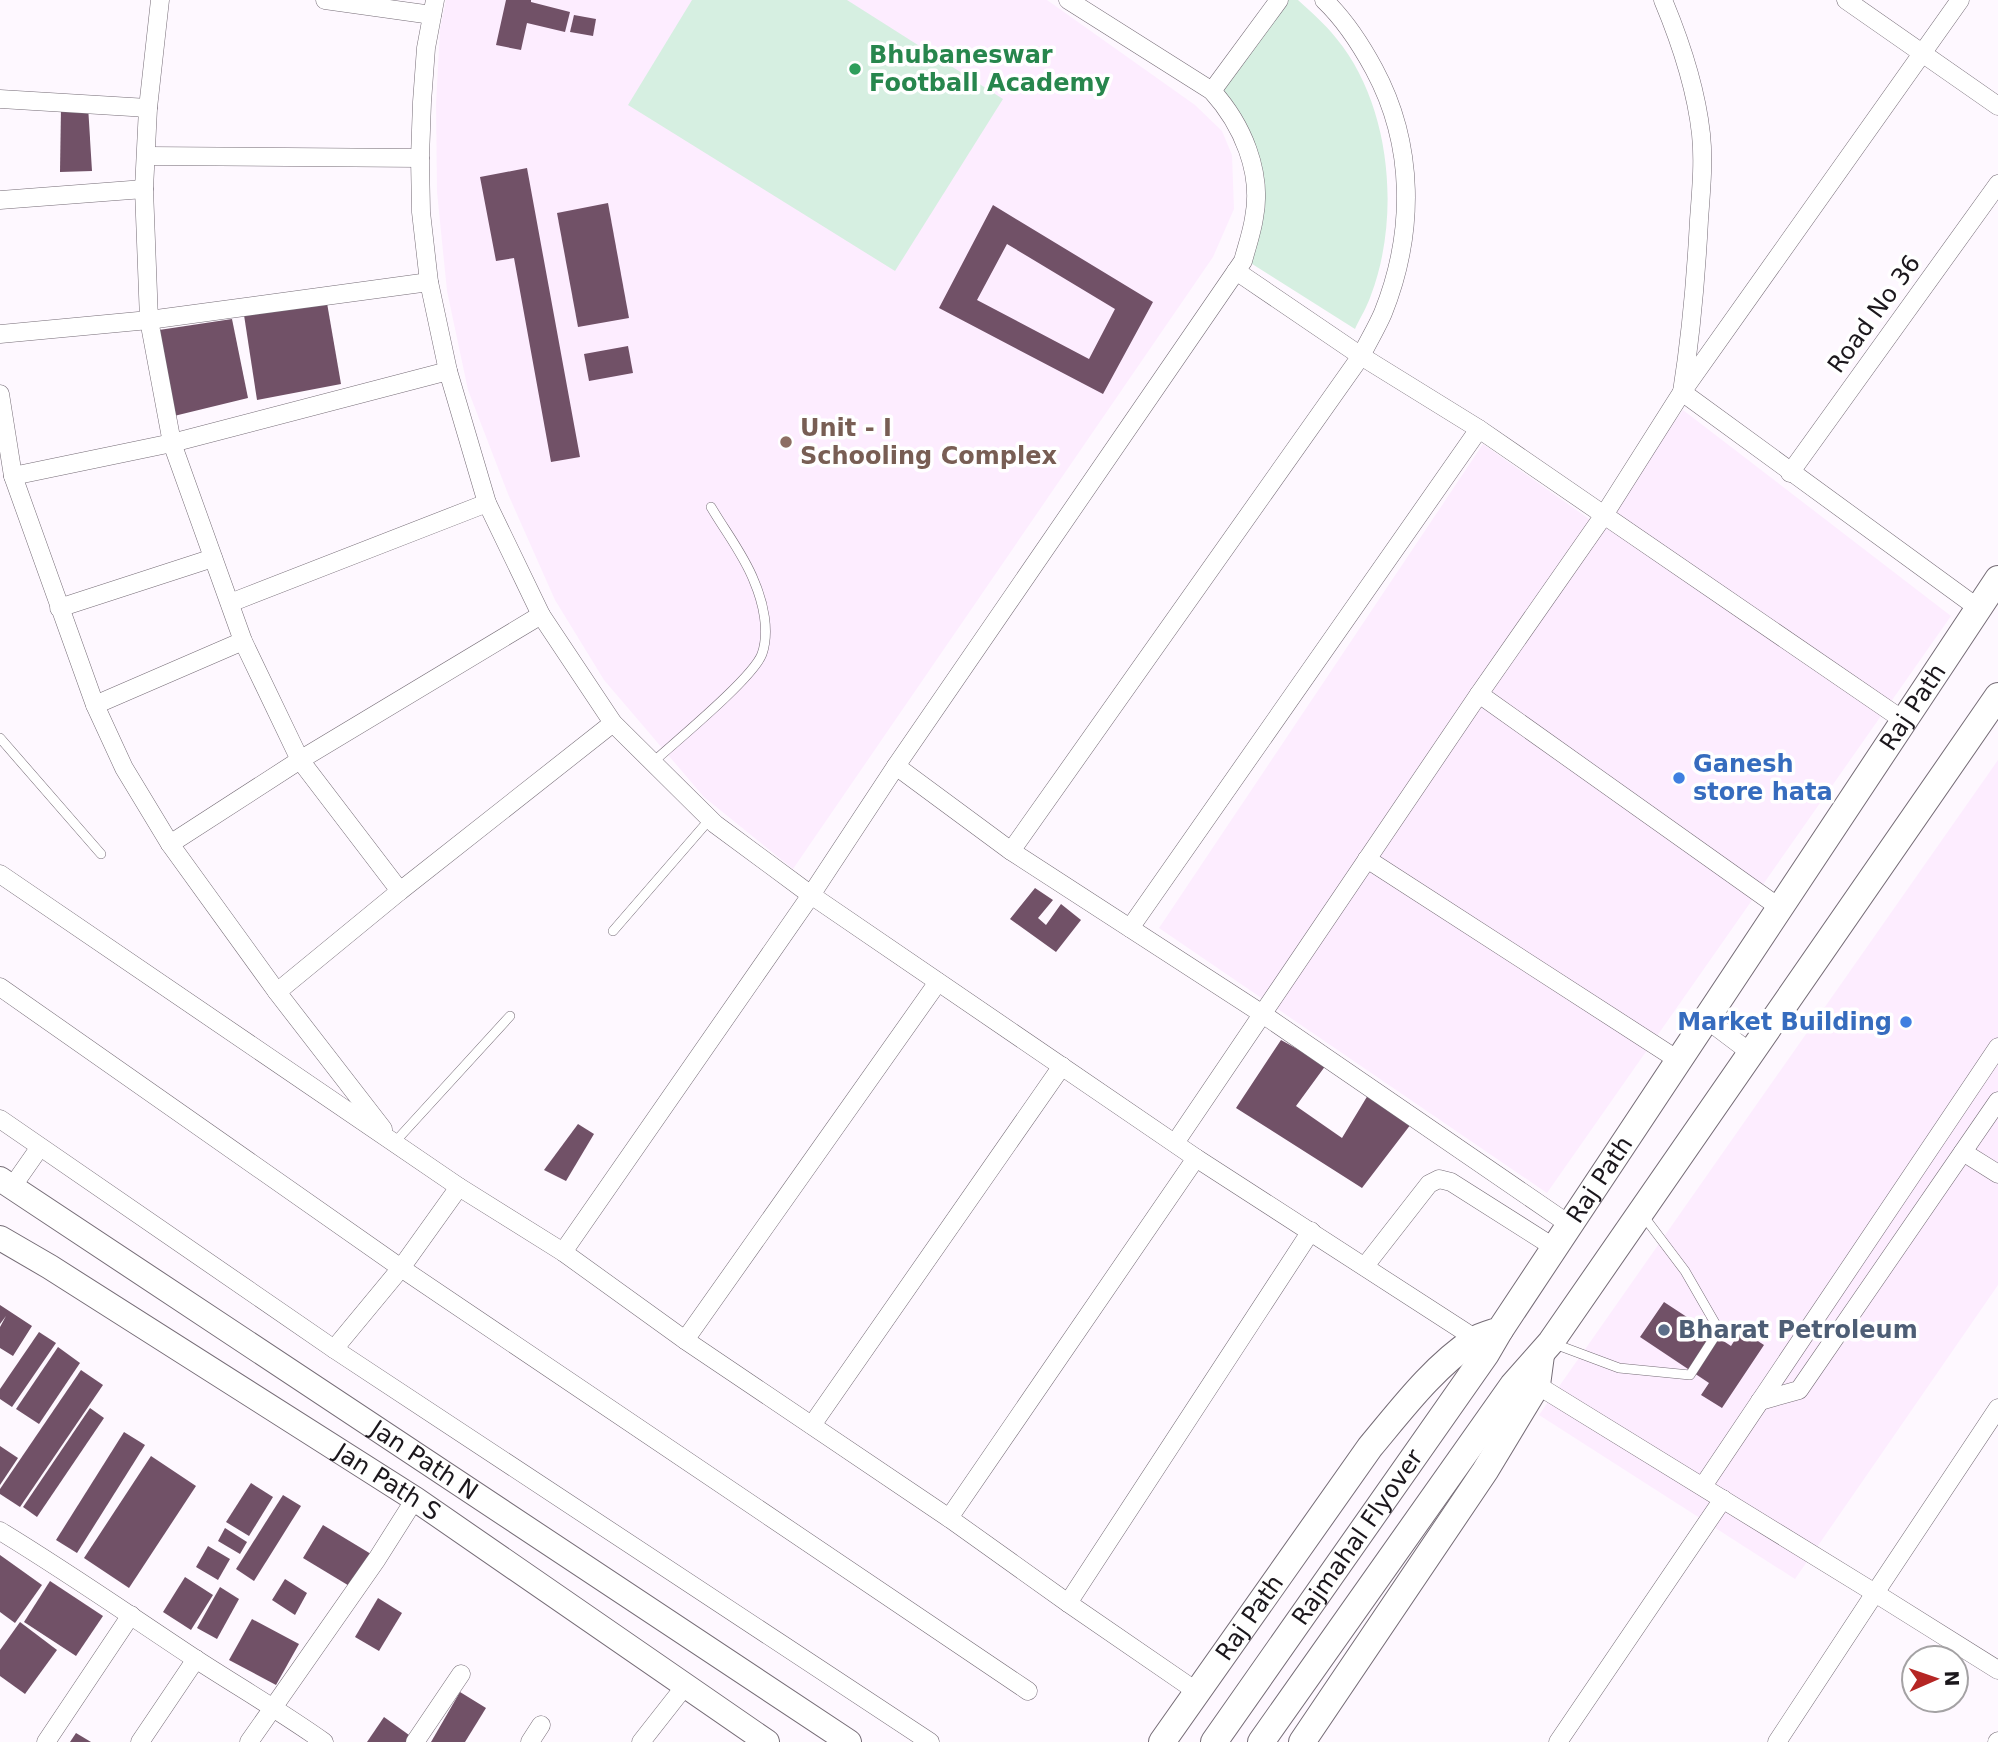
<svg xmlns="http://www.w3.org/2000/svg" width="1998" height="1742" font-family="'DejaVu Sans',sans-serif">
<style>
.built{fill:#fdedff}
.green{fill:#d6efe1}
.building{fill:#715167;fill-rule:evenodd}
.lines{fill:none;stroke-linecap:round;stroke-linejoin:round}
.lane-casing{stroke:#756c76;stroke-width:10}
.street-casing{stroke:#756c76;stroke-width:19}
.secondary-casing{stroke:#756c76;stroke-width:26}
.primary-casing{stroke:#756c76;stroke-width:28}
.lane{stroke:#fff;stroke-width:9}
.street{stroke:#fff;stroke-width:18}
.secondary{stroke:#fff;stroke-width:24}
.primary{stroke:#fff;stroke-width:26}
.leisure-dot{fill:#2e9e5b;stroke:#fff;stroke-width:2.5}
.education-dot{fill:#8d6e63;stroke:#fff;stroke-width:2.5}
.shop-dot{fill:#3f7fe0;stroke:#fff;stroke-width:2.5}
.service-dot{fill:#5c6f8a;stroke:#fff;stroke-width:2.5}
.labels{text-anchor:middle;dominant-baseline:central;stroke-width:7;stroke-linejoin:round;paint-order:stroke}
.leisure-label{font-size:24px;font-weight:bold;fill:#27864d;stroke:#fff;text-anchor:start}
.street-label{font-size:24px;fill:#1b171c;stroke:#fff}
.education-label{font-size:24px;font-weight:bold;fill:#785e54;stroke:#fff;text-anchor:start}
.shop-label{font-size:24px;font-weight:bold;fill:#366cbe;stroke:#fff;text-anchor:start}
.service-label{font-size:24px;font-weight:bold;fill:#4e5e75;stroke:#fff;text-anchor:start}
</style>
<rect width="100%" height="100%" fill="#fef8ff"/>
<g class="built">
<path d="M446 0H1047L1195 105 1222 131 1232 155 1234 209 1213 257 793 869 704 797 604 680 555 600 508 494 468 390 447 291 437 192 436 105 440 29Z"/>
<path d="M1683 410 1951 616 1547 1193 1159 928 1483 444 1599 526Z"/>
<path d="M1998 760V1285L1795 1579 1539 1415Z"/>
</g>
<g class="green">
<path d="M692 0H847L1003 99 895 271 628 105Z"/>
<path d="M1284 0H1298C1311 12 1325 24 1336 38 1391 104 1401 216 1371 295 1367 307 1360 318 1355 329L1249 262C1280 181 1263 158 1222 88Z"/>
</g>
<g class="building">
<path d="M506 0H531V2L570 12 565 32 527 23 521 50 496 45Z"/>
<path d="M574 15 596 19 593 36 570 32Z"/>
<path d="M88 106 92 171 60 172 61 107Z"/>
<path d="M527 168 580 457 551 462 514 258 496 261 480 177Z"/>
<path d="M608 203 629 318 578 327 557 213Z"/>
<path d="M993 205 1153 302 1103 394 939 308ZM1007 244 1115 309 1089 359 977 300Z"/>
<path d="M327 303 341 384 257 400 244 315Z"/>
<path d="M232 319 248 398 174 416 159 330Z"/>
<path d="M628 346 633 373 589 381 584 354Z"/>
<path d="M1035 888 1053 900 1038 918 1046 925 1061 904 1081 920 1056 952 1010 919Z"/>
<path d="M1281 1040 1326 1065 1296 1106 1342 1138 1368 1095 1411 1124 1362 1188 1236 1108Z"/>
<path d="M578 1124 594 1134 566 1181 544 1170Z"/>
<path d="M1664 1302 1731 1346 1741 1330 1764 1345 1722 1408 1701 1395 1709 1383 1640 1337Z"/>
<path d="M0 1305 32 1326 13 1356 0 1348V1327L6 1316 0 1324Z"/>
<path d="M39 1332 56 1343 12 1407 0 1399V1389Z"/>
<path d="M58 1347 80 1363 39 1424 16 1409Z"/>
<path d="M81 1370 103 1385 20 1507 0 1494V1489Z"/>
<path d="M90 1408 104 1418 37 1517 23 1507Z"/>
<path d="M124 1432 145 1445 77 1553 56 1540Z"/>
<path d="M0 1446 18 1458 0 1485Z"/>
<path d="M151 1456 196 1486 129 1588 84 1558Z"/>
<path d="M251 1483 273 1497 249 1536 226 1522Z"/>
<path d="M283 1495 301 1506 254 1581 236 1569Z"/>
<path d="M323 1525 371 1554 351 1587 303 1558Z"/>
<path d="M225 1528 247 1542 240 1554 218 1541Z"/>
<path d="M208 1546 230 1559 218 1580 196 1567Z"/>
<path d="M0 1555 42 1585 15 1623 0 1612Z"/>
<path d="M185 1577 213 1595 191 1630 163 1612Z"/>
<path d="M285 1579 307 1593 295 1615 272 1600Z"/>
<path d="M50 1581 103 1616 76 1656 24 1622Z"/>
<path d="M220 1587 239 1599 217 1639 197 1628Z"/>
<path d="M378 1598 402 1613 379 1651 355 1637Z"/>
<path d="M252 1619 299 1644 276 1685 229 1660Z"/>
<path d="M20 1622 57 1650 25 1694 0 1676V1650Z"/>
<path d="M460 1692 486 1708 465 1742H431Z"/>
<path d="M384 1717 416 1740 414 1742H367Z"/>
<path d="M76 1733 91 1742H70Z"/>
</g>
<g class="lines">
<defs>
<g id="lane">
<path d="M0 738 101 854"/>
<path d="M652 763C675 742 753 678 762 654 770 631 763 602 754 581 744 555 725 531 711 507"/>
<path d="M613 931 710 819"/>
<path d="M394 1143 510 1016"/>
<path d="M1552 1343 1619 1368 1690 1375 1719 1330 1685 1271 1642 1214"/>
</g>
<g id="street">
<path d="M160 0 148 108 144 189 149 320 172 443 243 641 300 760 400 891 613 723"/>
<path d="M325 0 432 15"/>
<path d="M435 0 426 48 422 102 420 158 421 212 429 282 448 371 487 503 541 615 613 723 715 824 811 895 1196 1158 1476 1339"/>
<path d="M1663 0C1681 43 1696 88 1701 134 1704 162 1701 192 1699 220 1696 278 1691 335 1682 392L1978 608"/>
<path d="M1846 0 1998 106"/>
<path d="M1212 91 1279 0"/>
<path d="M0 99 148 108"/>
<path d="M147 156 420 158"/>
<path d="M0 200 144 189"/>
<path d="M0 334 149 320 429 282"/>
<path d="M0 394 13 476 95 705 124 768 170 844 277 992 383 1129"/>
<path d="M1790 473 1998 184"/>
<path d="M13 476 172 443 448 371"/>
<path d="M230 603 487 503"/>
<path d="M59 608 213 558"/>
<path d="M1479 694 1780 908"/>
<path d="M95 705 243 641"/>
<path d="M1903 720 1604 515 1682 392 1960 0"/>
<path d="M896 766 1011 851 1264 1015 1570 1225"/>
<path d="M170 844 300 760 541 615"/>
<path d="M1011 851 1361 356C1368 342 1377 327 1383 313 1415 233 1415 145 1374 69 1361 45 1344 19 1324 0"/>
<path d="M1367 859 1678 1060"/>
<path d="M0 874 459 1187 563 1252 685 1340 949 1518 1068 1603 1196 1691"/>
<path d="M1130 928 1479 429"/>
<path d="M0 987 401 1268 1028 1691"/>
<path d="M277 992 400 891"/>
<path d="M1706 1019 1751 1053"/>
<path d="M0 1119 334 1349 930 1742"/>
<path d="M1175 1143 1479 694 1604 515 1479 429 1361 356 1236 271"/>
<path d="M1963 1152 1998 1174"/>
<path d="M12 1187 40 1147"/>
<path d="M563 1252 811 895 896 766 1243 261C1247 246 1252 232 1254 218 1263 172 1242 124 1212 91L1068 0"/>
<path d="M1365 1266 1429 1184 1439 1179 1451 1182 1555 1248"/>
<path d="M685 1340 938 982"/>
<path d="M334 1349 401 1268 459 1187"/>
<path d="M1537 1385 1875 1593 1998 1408"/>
<path d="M1760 1401 1799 1390 1998 1101"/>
<path d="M812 1425 1062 1066"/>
<path d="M1703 1486 1998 1047"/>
<path d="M949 1518 1196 1158"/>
<path d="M0 1531C66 1571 129 1615 194 1658 237 1686 282 1712 324 1742"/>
<path d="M1068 1603 1311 1231"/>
<path d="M46 1742 131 1615"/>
<path d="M140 1742 196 1659"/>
<path d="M249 1742 377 1559 415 1499"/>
<path d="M415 1742 461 1674"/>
<path d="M530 1742 541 1725"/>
<path d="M641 1742 685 1686"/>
<path d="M1558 1742 1723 1499"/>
<path d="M1777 1742 1875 1593 1998 1670"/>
<path d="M1997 1742 1998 1741"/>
</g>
<g id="secondary">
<path id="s1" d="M0 1179 849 1742"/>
<path id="s2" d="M0 1238 50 1267 415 1499 767 1742"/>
</g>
<g id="primary">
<path id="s3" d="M1162 1742 1370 1447C1401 1410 1433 1367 1474 1340 1482 1335 1492 1333 1500 1330L1998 579"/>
<path id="s4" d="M1214 1742 1486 1354 1500 1330"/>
<path d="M1261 1742 1513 1385 1551 1342 1998 696"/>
<path d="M1302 1742 1485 1471 1537 1385 1541 1355"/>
</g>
</defs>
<use href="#lane" class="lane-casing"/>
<use href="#street" class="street-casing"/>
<use href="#secondary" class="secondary-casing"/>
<use href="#primary" class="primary-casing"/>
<use href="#lane" class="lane"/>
<use href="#street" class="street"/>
<use href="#secondary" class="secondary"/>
<use href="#primary" class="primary"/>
</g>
<circle class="leisure-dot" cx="855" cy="69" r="7"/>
<circle class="education-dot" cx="786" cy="442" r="7"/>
<g class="shop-dot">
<circle cx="1679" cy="778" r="7"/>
<circle cx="1906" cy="1022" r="7"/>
</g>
<circle class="service-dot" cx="1664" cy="1330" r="7"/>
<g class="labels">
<g class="leisure-label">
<text x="869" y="55">Bhubaneswar<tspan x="869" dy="28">Football Academy</tspan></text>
</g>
<g class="street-label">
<text transform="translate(1874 314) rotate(-54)">Road No 36</text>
<text stroke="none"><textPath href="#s3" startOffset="1286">Raj Path</textPath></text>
<text stroke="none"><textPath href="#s3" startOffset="719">Raj Path</textPath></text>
<text stroke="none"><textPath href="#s1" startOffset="509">Jan Path N</textPath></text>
<text stroke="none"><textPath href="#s2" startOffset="458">Jan Path S</textPath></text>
<text stroke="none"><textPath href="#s4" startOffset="250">Rajmahal Flyover</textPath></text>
<text stroke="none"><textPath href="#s3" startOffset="152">Raj Path</textPath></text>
</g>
<g class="education-label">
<text x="800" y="428">Unit - I<tspan x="800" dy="28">Schooling Complex</tspan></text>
</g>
<g class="shop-label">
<text x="1693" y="764">Ganesh<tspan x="1693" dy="28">store hata</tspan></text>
<text x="1892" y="1022" text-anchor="end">Market Building</text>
</g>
<g class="service-label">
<text x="1678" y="1330">Bharat Petroleum</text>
</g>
</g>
<g transform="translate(1935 1679) rotate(88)"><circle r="33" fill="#ffffff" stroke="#a4a2a4" stroke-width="2"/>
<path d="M0-5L12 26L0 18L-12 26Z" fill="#b52624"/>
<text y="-10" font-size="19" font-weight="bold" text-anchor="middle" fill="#1b171c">N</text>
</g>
</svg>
